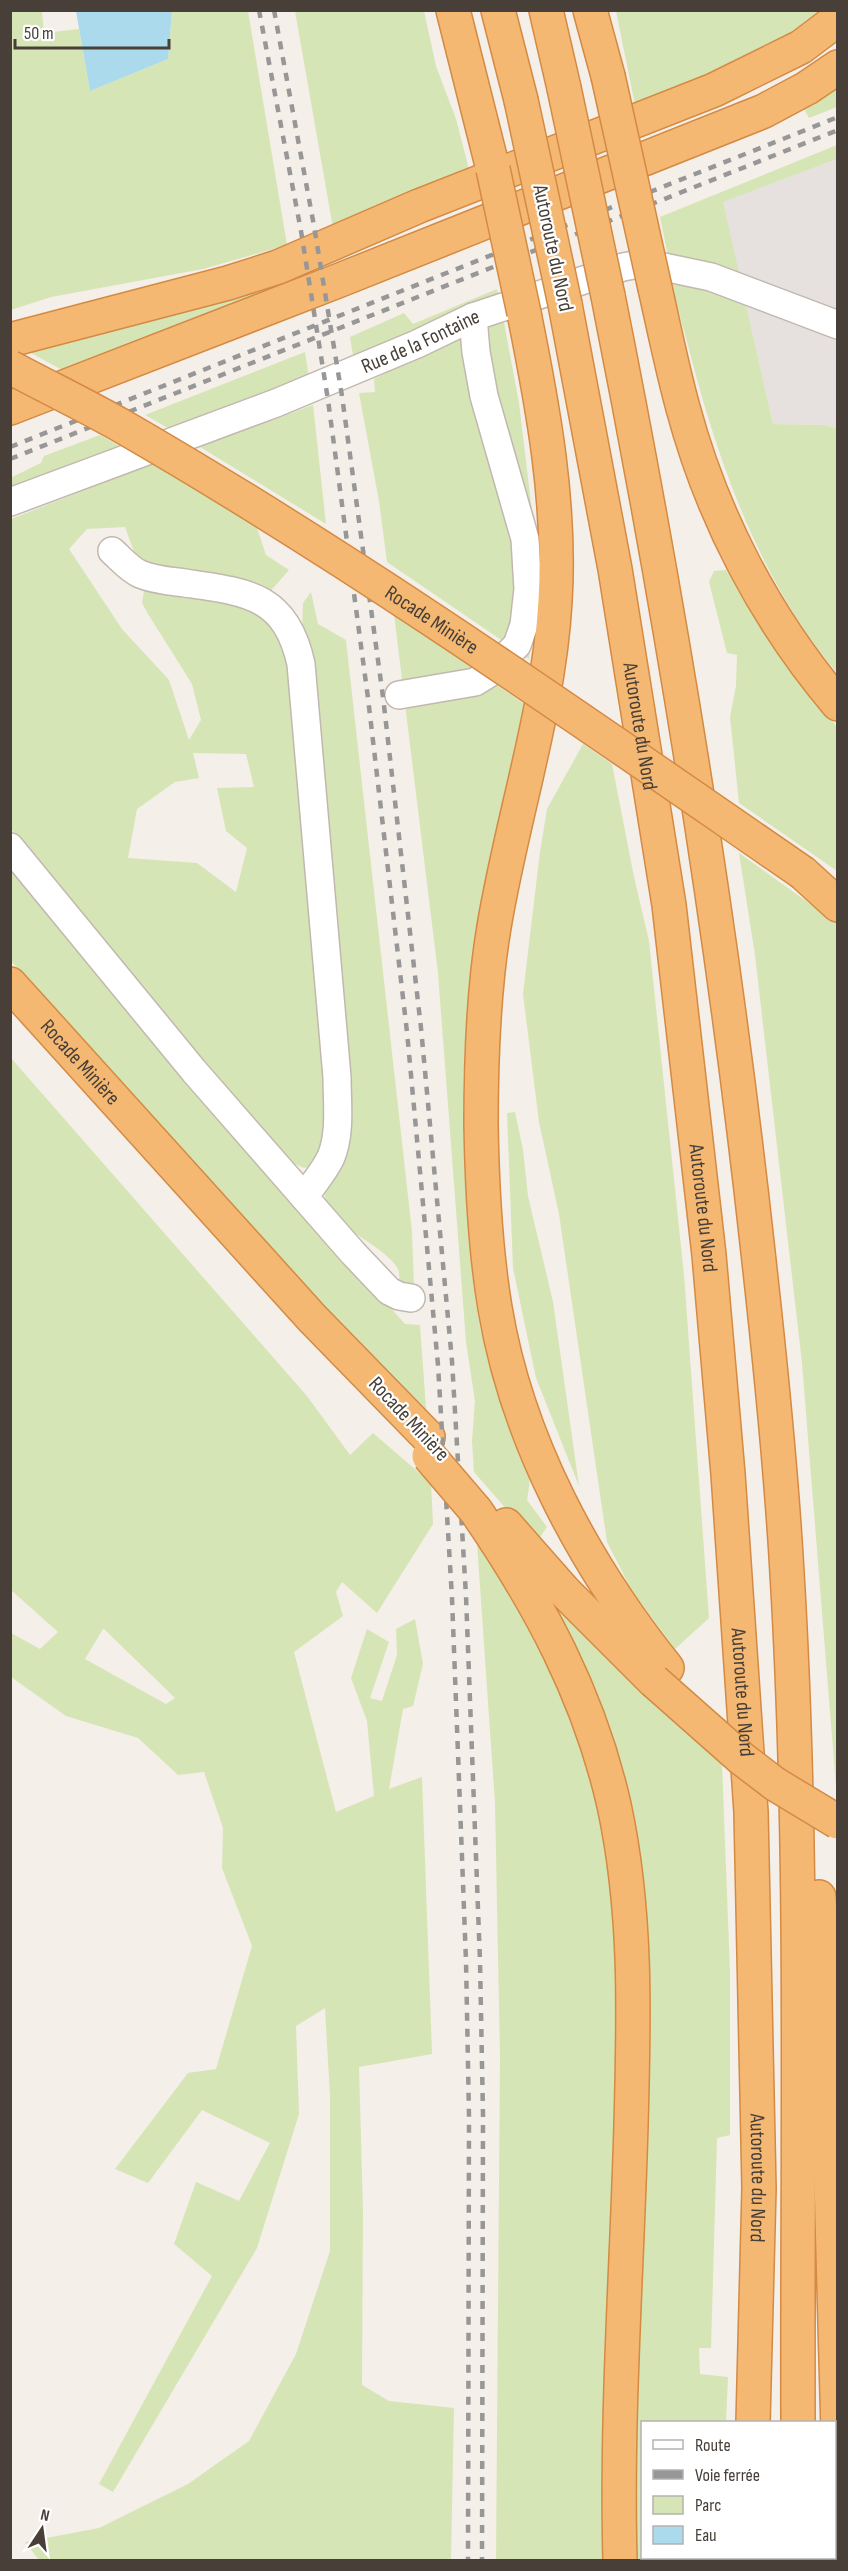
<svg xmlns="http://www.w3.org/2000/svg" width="848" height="2571" font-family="'Sofia Sans Condensed',sans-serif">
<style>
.industrial{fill:#e6e1de}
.green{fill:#d6e5b5;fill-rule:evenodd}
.water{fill:#aadaec}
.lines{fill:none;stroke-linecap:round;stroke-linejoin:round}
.minor-casing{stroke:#c2b8af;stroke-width:30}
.highway-casing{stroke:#d48a43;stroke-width:36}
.minor{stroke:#fff;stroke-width:27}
.highway{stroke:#f5b873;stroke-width:33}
.rail{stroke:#979797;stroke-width:4.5;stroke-dasharray:8 8;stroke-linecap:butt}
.highway-bridge-casing{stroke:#d48a43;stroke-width:36;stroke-linecap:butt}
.highway-bridge{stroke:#f5b873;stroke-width:33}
.labels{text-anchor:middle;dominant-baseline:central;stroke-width:4.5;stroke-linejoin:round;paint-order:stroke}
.street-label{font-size:21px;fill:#473f38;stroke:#fff}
</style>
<rect width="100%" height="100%" fill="#f4efe9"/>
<path class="industrial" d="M837 159V428L824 425 773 424 722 202Z"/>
<g class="green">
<path d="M11 11H42L44 33 79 29 90 91 168 59 172 11H248L287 245 203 269 51 297 11 310Z"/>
<path d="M295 11H424L436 66 456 119 470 173 333 228Z"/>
<path d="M616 11H827L821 16 745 61 635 105Z"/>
<path d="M837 86V107L809 118 803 107Z"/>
<path d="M837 145V159L723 202 740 277 668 256 660 217Z"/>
<path d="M291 268 293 279 62 370 22 348Z"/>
<path d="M672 281 699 286 745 301 773 424 824 425 837 428V673C762 584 720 468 691 357 685 332 676 307 672 281Z"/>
<path d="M497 289 498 295 354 361 350 337 404 313 413 324Z"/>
<path d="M503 317 519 403 534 528 532 623 529 659 387 562 379 501 359 393 375 392 374 379 463 333Z"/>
<path d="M305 352 309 378C263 399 215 410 168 428L145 415Z"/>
<path d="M313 405 326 524 200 447Z"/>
<path d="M100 435 125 449 11 494 10 478 41 463 44 456Z"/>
<path d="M152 464 256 525 266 555 289 570 268 594 163 571 136 557 125 527 87 529 69 549 122 629 169 680 189 740 201 720 192 684 148 614 142 603 144 591 151 586 246 604 286 635 331 1117 319 1165 304 1168 288 1161 11 829V519ZM193 753 246 754 254 787 217 788 226 831 247 848 236 892 197 863 128 858 137 809 175 782 199 778Z"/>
<path d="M726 570 778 652 837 727V871L739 803 730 717 736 686 737 655 727 653 709 582 714 571Z"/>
<path d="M311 592 318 624 346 640 412 1232 414 1287 400 1288C399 1282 400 1274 398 1269 382 1238 295 1218 335 1172L302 630 303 603Z"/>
<path d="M394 614 527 706C496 822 469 943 464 1063 461 1138 466 1216 474 1290 478 1323 486 1356 497 1388 506 1416 523 1444 529 1473 531 1481 528 1492 527 1500L547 1527 536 1543 474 1472 472 1441 475 1401 466 1342 438 973Z"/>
<path d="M583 744 612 764 634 877 649 941 684 1275 709 1618 675 1649 631 1589 607 1542 559 1214 539 1122 523 994 540 852 547 809Z"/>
<path d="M739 853 837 923V1799L802 1363 755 955Z"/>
<path d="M11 870 228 1127 405 1324 420 1325 427 1422 11 961Z"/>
<path d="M11 1058 307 1396 350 1455 373 1433 431 1483 433 1524 377 1613 342 1582 336 1592 343 1616 294 1652 336 1812 374 1796 367 1721 351 1678 367 1629 389 1642 370 1698 382 1701 397 1655 396 1629 415 1619 423 1664 413 1706 403 1709 389 1789 422 1777 432 2054 359 2067 363 2211 362 2385 389 2401 454 2408 451 2560H39L25 2542 99 2528 188 2484 249 2441 296 2354 330 2251V2096L325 2008 296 2026 299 2114 257 2248 113 2492 99 2484 212 2276 174 2244 196 2182 239 2201 270 2143 202 2110 148 2183 115 2169 188 2073 216 2069 252 1946 222 1868 223 1828 204 1772 178 1775 138 1738 66 1716 11 1677V1633L40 1649 58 1632 11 1590ZM103 1629H104L175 1698 166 1704 85 1659Z"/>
<path d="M515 1112 523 1150 528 1196 553 1302 579 1486 536 1378 513 1268 507 1113Z"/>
<path d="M477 1543 513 1595 547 1654 604 1806 621 1957 607 2560H496L500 2056 495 1803Z"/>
<path d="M545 1589 661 1707 722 1765 730 1971V2135L717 2138 711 2348H699L700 2374 728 2377 726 2422H642V2558H717V2560H628L642 1964Z"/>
</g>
<path class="water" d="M76 11H172L168 59 90 91Z"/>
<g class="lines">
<defs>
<g id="minor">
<path id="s1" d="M10 502 276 403 417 344 473 317 623 267 645 263 711 277 838 325"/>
<path d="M112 551C121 559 129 569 140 574 154 580 170 581 185 583 247 592 286 595 301 664L337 1077C337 1102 341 1133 331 1157 324 1172 313 1184 304 1197"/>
<path d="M399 695 475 682 488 674 517 645 524 625 528 589 525 539 484 396 476 352 473 317"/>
<path d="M10 847 194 1071 353 1253 389 1291 399 1296 411 1298"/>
</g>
<g id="highway">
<path d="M453 10 493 169"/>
<path d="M498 10 521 100"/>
<path d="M546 10 564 88"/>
<path d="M590 10 608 76"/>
<path d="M655 288C664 328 672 368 683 408 712 516 765 618 838 704"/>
<path d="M608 296C671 612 723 931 758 1252 770 1359 781 1466 787 1573 804 1856 797 2139 798 2422"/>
<path id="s2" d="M565 304 615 569 669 905 709 1255 728 1474 751 1812 759 2188 753 2422"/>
<path d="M524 313C543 407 561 504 555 601 549 711 512 818 494 927 483 992 481 1059 481 1124 482 1185 485 1248 495 1308 517 1440 584 1564 667 1668"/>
<path d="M10 340 228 283 278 267 419 206 714 90 801 47 838 19"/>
<path d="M10 408 340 280 764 111 807 88 838 67"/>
<path d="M803 873 838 905"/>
<path id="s3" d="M10 984 312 1318 428 1437"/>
<path d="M476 1511C539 1603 589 1695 614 1805 637 1911 634 2017 631 2125 627 2270 616 2416 620 2560"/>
<path d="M506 1525 564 1591 654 1681"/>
<path d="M819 1897 828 2070 838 2432"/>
<path d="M799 2558V2560"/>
<path d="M745 2560 746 2558"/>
</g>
</defs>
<use href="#minor" class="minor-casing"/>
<use href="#highway" class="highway-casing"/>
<use href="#minor" class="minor"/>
<use href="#highway" class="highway"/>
<g class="rail">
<path d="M259 10 301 231 328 400 368 698 407 1032 438 1365 452 1598 466 1961 469 2116 468 2560"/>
<path d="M274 10 314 226 342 396 383 697 421 1028 452 1361 466 1596 480 1961 483 2115 482 2560"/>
<path d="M10 447 838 117"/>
<path d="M10 459 838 130"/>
</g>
<defs>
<g id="highway-bridge">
<path d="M608 76 655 288"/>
<path d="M564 88 608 296"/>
<path d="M521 100 565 304"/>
<path d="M493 169 524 313"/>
<path id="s4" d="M10 367C49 388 89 407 127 429 360 564 581 720 803 873"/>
<path d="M429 1456 476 1511"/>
<path d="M654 1681 741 1758 775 1784 838 1822"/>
</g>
</defs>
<use href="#highway-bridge" class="highway-bridge-casing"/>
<use href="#highway-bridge" class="highway-bridge"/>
</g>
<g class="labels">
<g class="street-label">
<text transform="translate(553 248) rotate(78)">Autoroute du Nord</text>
<text stroke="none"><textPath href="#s1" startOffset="441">Rue de la Fontaine</textPath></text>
<text stroke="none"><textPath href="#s4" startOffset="492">Rocade Minière</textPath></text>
<text stroke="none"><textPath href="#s2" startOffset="429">Autoroute du Nord</textPath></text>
<text stroke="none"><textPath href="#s3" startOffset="105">Rocade Minière</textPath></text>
<text stroke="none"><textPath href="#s2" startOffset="915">Autoroute du Nord</textPath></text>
<text transform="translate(409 1419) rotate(47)">Rocade Minière</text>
<text stroke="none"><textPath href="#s2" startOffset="1401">Autoroute du Nord</textPath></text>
<text stroke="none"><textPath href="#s2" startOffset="1887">Autoroute du Nord</textPath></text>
</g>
</g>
<rect width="848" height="2571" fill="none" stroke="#473f38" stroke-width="24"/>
<rect x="641" y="2421" width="195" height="138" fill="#ffffff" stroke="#b5b2af" stroke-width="1.5"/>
<rect x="653" y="2440" width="30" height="9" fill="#ffffff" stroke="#b5b2af" stroke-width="1.5"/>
<text x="695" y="2451" font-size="18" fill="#473f38">Route</text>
<rect x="653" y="2470" width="30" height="9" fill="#979797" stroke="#b5b2af" stroke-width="1.5"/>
<text x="695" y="2481" font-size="18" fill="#473f38">Voie ferrée</text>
<rect x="653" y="2496" width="30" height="18" fill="#d6e5b5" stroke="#b5b2af" stroke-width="1.5"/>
<text x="695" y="2511" font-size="18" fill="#473f38">Parc</text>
<rect x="653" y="2526" width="30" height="18" fill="#aadaec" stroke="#b5b2af" stroke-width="1.5"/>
<text x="695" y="2541" font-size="18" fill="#473f38">Eau</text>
<g transform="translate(42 2529) rotate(13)" stroke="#ffffff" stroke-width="4.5" paint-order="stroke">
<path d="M0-4.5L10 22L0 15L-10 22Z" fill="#473f38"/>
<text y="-9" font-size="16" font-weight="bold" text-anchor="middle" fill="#473f38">N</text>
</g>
<path d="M15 39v9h154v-9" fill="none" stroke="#473f38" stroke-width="3"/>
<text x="24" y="39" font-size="18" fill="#473f38" stroke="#ffffff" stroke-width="4.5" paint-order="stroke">50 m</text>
</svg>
